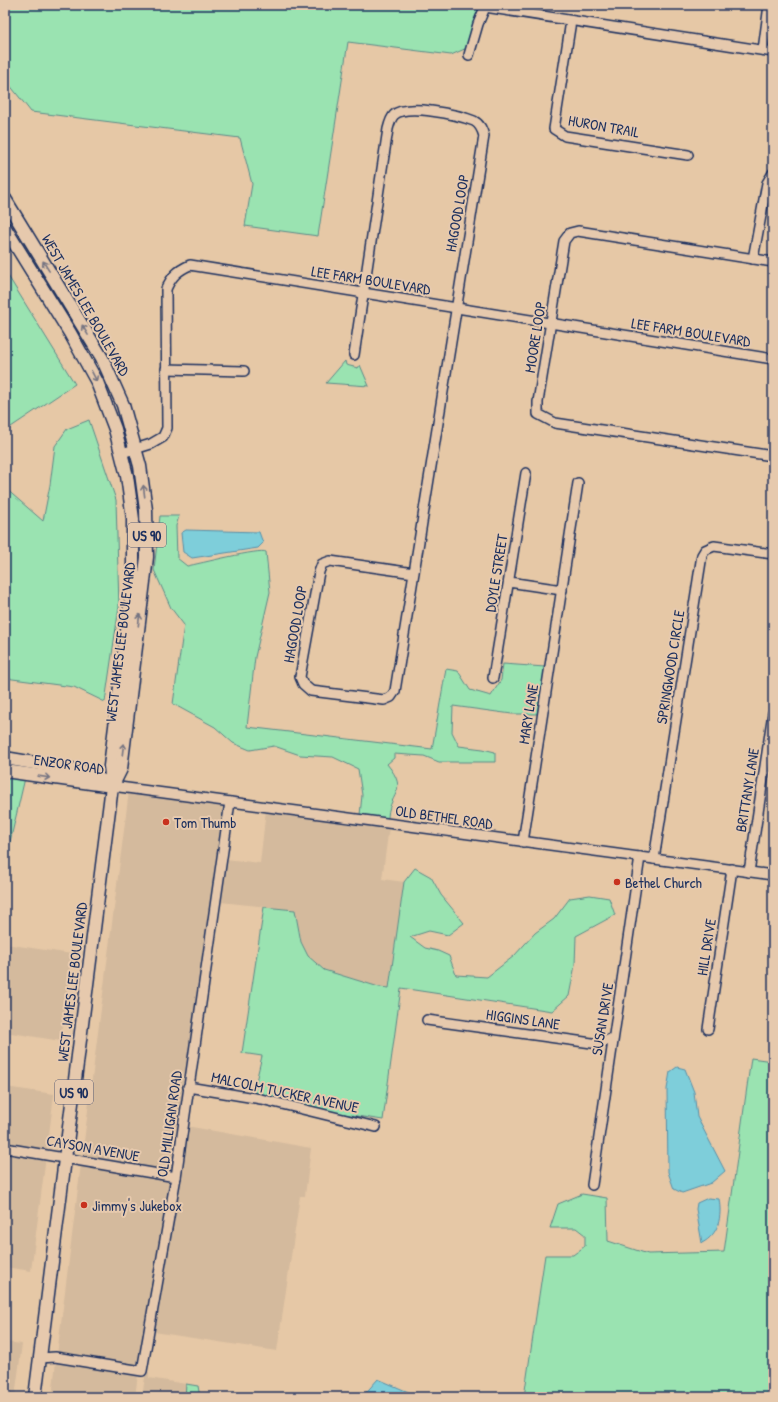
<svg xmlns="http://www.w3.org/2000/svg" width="778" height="1402" font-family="'Patrick Hand',sans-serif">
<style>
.built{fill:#d4ba9d}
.green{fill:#9ae3b1;stroke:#5a8988}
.water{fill:#7eceda;stroke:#568ea8}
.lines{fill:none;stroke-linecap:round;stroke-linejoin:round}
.minor-casing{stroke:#1b2f5e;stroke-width:12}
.major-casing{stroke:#1b2f5e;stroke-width:15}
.minor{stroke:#e6c9ad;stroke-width:9}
.major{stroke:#e6c9ad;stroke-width:12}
.oneway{stroke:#767482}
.poi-dot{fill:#c8321e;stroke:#e6c9ad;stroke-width:1.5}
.labels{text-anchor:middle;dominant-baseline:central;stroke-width:4;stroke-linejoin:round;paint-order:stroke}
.shield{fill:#e6c9ad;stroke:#585d76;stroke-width:1}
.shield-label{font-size:14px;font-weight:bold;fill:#1b2f5e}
.street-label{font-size:15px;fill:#1b2f5e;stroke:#e6c9ad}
.poi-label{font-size:15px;fill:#1b2f5e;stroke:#e6c9ad;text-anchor:start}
</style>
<rect width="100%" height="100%" fill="#e6c8a6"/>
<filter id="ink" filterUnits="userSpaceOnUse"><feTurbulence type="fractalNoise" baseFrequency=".025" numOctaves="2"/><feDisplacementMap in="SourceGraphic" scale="8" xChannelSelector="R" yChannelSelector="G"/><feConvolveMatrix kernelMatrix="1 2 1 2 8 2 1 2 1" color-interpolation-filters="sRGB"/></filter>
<g filter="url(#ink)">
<g class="built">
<path d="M129 791 226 805 173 1172 82 1157Z"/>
<path d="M266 810 389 827 382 879 404 882 389 988 379 987 324 970 308 956 301 942 295 910 220 902 226 859 260 863Z"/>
<path d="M5 944 72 954 61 1041 5 1032Z"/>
<path d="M5 1087 54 1094 47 1151 5 1145Z"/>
<path d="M186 1126 311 1148 305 1196H300L277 1351 154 1332Z"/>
<path d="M5 1152 46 1157 31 1271 5 1267Z"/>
<path d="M81 1164 172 1179 139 1367 57 1355Z"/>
<path d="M5 1342 22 1344 15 1397H5Z"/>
<path d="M56 1361 138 1374 135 1397H52Z"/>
<path d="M146 1371 149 1372V1378L186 1384 185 1397H142Z"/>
</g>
<g class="green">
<path d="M5 5H481L467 48 451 55 348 42 318 236 245 226 252 184 240 138 31 112 5 79Z"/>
<path d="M5 271 75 384 5 431Z"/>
<path d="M345 361 346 365 358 368 360 365 369 386 326 383Z"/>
<path d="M89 420 116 500 119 607 105 702 74 687 5 678V488L43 521 50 485 55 446 67 429Z"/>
<path d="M160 516H179L176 526 177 558 187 566C198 564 261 548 266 552L270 592 255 657 247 727 432 749 446 669 458 671 470 690 491 696 501 680 503 664 545 667 537 714H512L453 706 452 732 459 746 483 749 495 752V762H439L424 756 394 754V758L387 764C411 793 387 793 388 821L360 815 362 795 358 769 333 757 300 755 274 746 250 750 233 743 215 727 173 704 184 625 171 608 154 570Z"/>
<path d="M5 776 25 778 5 863Z"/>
<path d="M415 868 431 877 441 895 464 923 448 935 429 931 410 937 425 948 438 951 449 956 456 975 487 977 514 956 535 933 554 919 570 898 590 895 609 898 615 915 576 936 575 965 569 996 552 1011 401 988 383 1120 317 1110 253 1094 262 1056 242 1053 264 907 295 910 301 942 308 956 324 970 379 987 389 988 404 882Z"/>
<path d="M751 1058 772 1061 771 1076 773 1078V1397H524L545 1255H573L585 1246V1235L576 1228H550L558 1204 582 1194 607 1198 608 1241 648 1254 724 1252Z"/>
<path d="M186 1384 198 1386 200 1397H185Z"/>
</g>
<g class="water">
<path d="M186 530 259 532 263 543 258 548 192 558 183 552 181 533Z"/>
<path d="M677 1067 685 1069 694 1092 697 1117 725 1171 711 1183 682 1193 674 1189 668 1172 667 1089 670 1072Z"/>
<path d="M708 1198 719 1199C722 1217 719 1234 702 1243L696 1209 697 1203Z"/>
<path d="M378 1379 420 1397H362Z"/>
</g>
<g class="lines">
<defs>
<g id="minor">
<path d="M485 7 773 52"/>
<path d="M571 21 554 129 565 136 688 155"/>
<path d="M763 50 769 5"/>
<path d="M469 55 478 24 486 5"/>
<path d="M753 259 767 183 773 173"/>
<path d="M773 262 578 231 570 233 564 241 538 402V414L555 423 773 456"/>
<path d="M354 355 388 129C389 125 391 118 394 115 406 103 459 115 474 121 480 124 482 129 484 136L395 691 391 697 384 700 311 691 303 684 300 677 319 572 322 564 330 561 414 573"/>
<path d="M166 369 244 371"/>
<path d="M122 453 151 444 163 437 167 428 166 289C172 276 177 271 190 265L773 359"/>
<path d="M509 582 562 590"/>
<path d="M493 678 526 473"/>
<path d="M112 786 773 875"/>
<path d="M523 842 578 483"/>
<path d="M654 859 702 555 705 550 714 546 773 554"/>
<path d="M749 872 773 713"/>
<path d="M427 1020 599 1044 613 1038"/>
<path d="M708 1029 732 869"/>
<path d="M188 1087 261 1099 376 1127"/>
<path d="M5 1148 176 1177"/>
<path d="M592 1185 640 857"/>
<path d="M40 1358 55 1357 142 1371 176 1177 230 802"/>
</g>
<g id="major">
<path d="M5 199 102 358 123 405 140 466 146 510 147 557 121 769 113 785"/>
<path d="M5 228 70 333 97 382 115 429 127 476 133 519V584L110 766 112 786 35 1397"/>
<path d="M5 758 87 772 112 786"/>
<path d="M5 771 105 785"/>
</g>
</defs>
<use href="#minor" class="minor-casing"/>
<use href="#major" class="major-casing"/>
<use href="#minor" class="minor"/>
<use href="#major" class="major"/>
</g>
<defs><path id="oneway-shaft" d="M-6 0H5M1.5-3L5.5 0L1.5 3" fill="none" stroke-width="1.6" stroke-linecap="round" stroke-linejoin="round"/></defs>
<g class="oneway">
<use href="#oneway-shaft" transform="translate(46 266) rotate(-122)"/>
<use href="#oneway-shaft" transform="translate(85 330) rotate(-121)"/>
<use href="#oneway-shaft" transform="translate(94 376) rotate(63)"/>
<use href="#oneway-shaft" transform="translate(144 491) rotate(-97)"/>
<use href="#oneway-shaft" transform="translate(139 620) rotate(-83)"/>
<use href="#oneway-shaft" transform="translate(123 749) rotate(-83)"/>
<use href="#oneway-shaft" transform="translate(44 777) rotate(8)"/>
</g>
</g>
<g class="poi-dot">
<circle cx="166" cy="822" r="4"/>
<circle cx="617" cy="882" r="4"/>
<circle cx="84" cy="1205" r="4"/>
</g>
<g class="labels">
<g class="shield">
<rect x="128" y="523" width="38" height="24" rx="3"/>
<rect x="55" y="1080" width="38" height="24" rx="3"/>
</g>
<g class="shield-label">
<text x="147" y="535">US 90</text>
<text x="74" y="1092">US 90</text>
</g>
<g class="street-label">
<text transform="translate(604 126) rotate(10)">HURON TRAIL</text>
<text transform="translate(457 213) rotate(-80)">HAGOOD LOOP</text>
<text transform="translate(371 280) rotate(9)">LEE FARM BOULEVARD</text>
<text transform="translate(86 305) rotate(60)">WEST JAMES LEE BOULEVARD</text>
<text transform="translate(691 332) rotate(9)">LEE FARM BOULEVARD</text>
<text transform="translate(535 337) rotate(-81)">MOORE LOOP</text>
<text transform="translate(496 573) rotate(-81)">DOYLE STREET</text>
<text transform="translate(295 624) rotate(-80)">HAGOOD LOOP</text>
<text transform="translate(120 642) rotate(-83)">WEST JAMES LEE BOULEVARD</text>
<text transform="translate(670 667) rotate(-81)">SPRINGWOOD CIRCLE</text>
<text transform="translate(528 714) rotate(-81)">MARY LANE</text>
<text transform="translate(69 764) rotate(8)">ENZOR ROAD</text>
<text transform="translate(747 790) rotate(-81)">BRITTANY LANE</text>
<text transform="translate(444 817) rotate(8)">OLD BETHEL ROAD</text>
<text transform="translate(706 947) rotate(-81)">HILL DRIVE</text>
<text transform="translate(72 982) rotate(-83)">WEST JAMES LEE BOULEVARD</text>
<text transform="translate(523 1019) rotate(8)">HIGGINS LANE</text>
<text transform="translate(602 1019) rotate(-81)">SUSAN DRIVE</text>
<text transform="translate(285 1092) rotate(12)">MALCOLM TUCKER AVENUE</text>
<text transform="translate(169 1124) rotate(-82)">OLD MILLIGAN ROAD</text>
<text transform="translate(93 1148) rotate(10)">CAYSON AVENUE</text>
</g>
<g class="poi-label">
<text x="174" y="822">Tom Thumb</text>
<text x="625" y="882">Bethel Church</text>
<text x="92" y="1205">Jimmy's Jukebox</text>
</g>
</g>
<rect width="778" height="1402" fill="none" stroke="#e6c9ad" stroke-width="20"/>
<rect x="10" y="10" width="758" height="1382" fill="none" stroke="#1b2f5e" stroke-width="1.5" filter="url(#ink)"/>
</svg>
